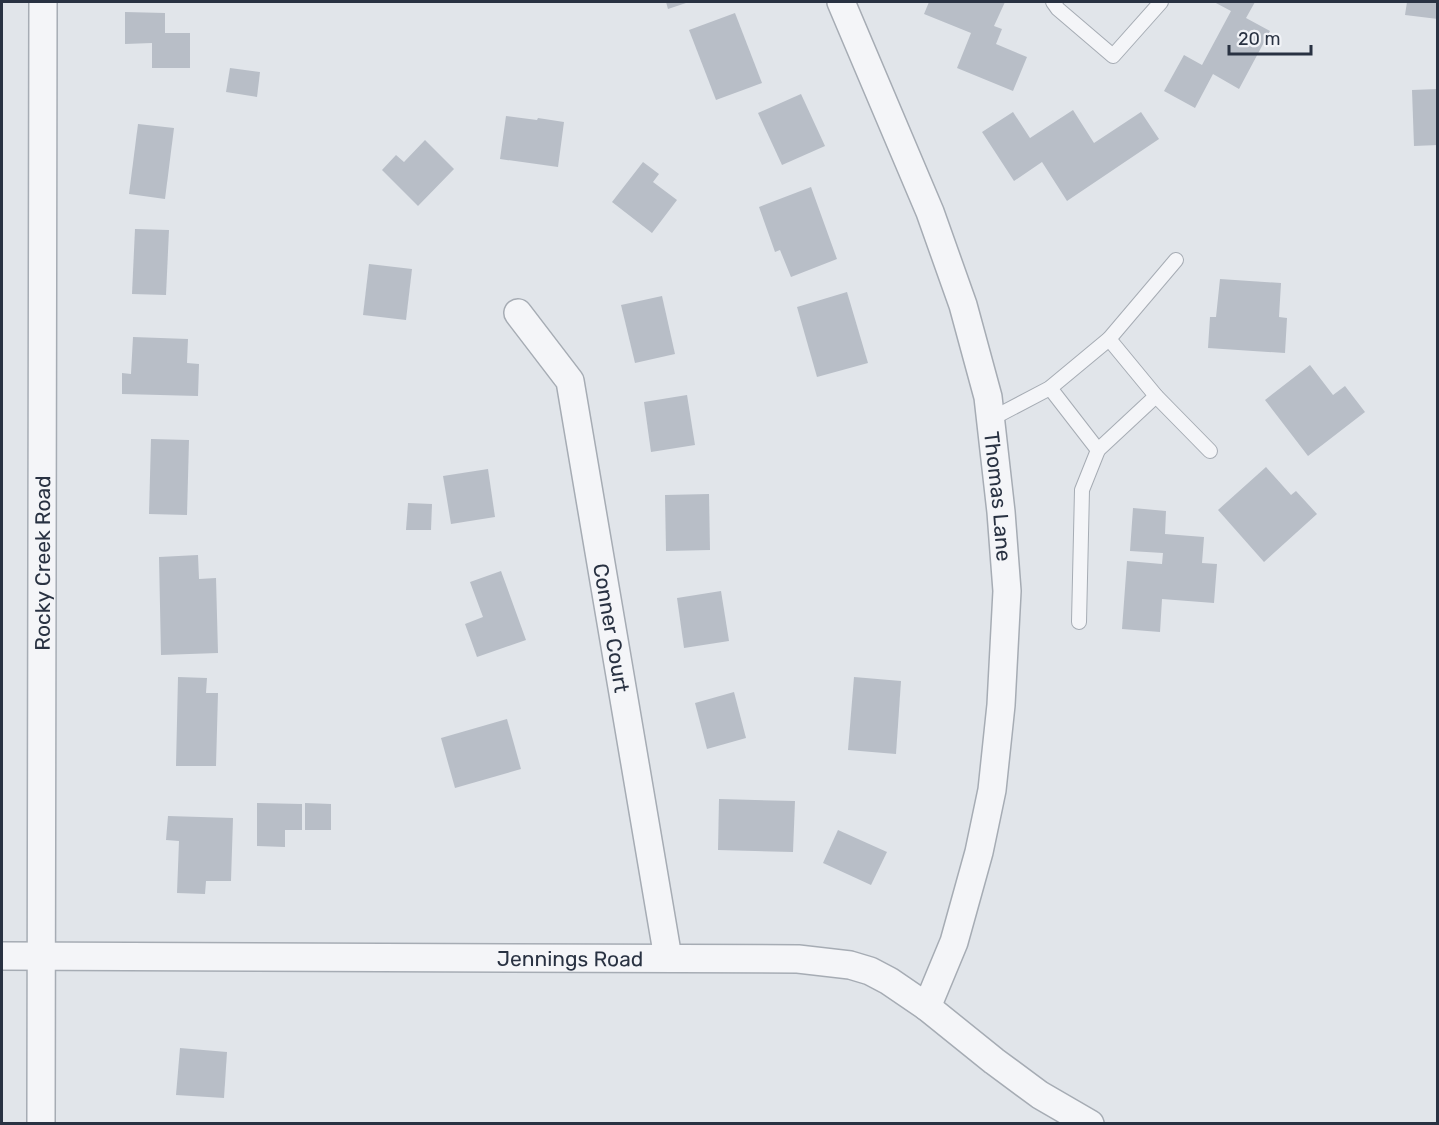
<svg xmlns="http://www.w3.org/2000/svg" width="1439" height="1125" font-family="Rubik,sans-serif">
<style>
.building{fill:#b8bec7}
.lines{fill:none;stroke-linecap:round;stroke-linejoin:round}
.service-casing{stroke:#a6acb4;stroke-width:16}
.minor-casing{stroke:#a6acb4;stroke-width:30}
.service{stroke:#f4f5f8;stroke-width:14}
.minor{stroke:#f4f5f8;stroke-width:27}
.labels{text-anchor:middle;dominant-baseline:central;stroke-width:4.5;stroke-linejoin:round;paint-order:stroke}
.street-label{font-size:21px;fill:#293242;stroke:#f1f3f7}
</style>
<rect width="100%" height="100%" fill="#e1e5ea"/>
<g class="building">
<path d="M666 2H689L668 9Z"/>
<path d="M929 2H1005L994 26 1002 29 996 44 1027 57 1013 91 957 68 971 33 924 14Z"/>
<path d="M1214 2H1255L1246 18 1270 31 1239 89 1213 74 1195 108 1164 91 1184 55 1202 65 1231 11Z"/>
<path d="M1407 2H1438V19L1405 15Z"/>
<path d="M125 12 165 13V33H190V68H152V43L125 44Z"/>
<path d="M735 13 762 83 716 100 689 30Z"/>
<path d="M230 68 260 72 257 97 226 92Z"/>
<path d="M1438 89V145L1414 146 1412 90Z"/>
<path d="M801 94 825 146 782 165 758 113Z"/>
<path d="M1073 110 1094 143 1141 112 1159 139 1067 201 1042 162 1014 181 982 132 1013 112 1030 138Z"/>
<path d="M506 116 537 120 538 118 564 122 558 167 500 159Z"/>
<path d="M138 124 174 128 165 199 129 194Z"/>
<path d="M425 140 454 169 418 206 382 170 396 155 404 162Z"/>
<path d="M643 162 659 174 653 182 677 200 652 233 612 202Z"/>
<path d="M811 187 837 259 791 277 780 250 775 252 759 207Z"/>
<path d="M135 229 169 230 166 295 132 294Z"/>
<path d="M369 264 412 269 406 320 363 315Z"/>
<path d="M1220 279 1281 283 1279 317 1287 318 1285 353 1208 348 1210 317H1216Z"/>
<path d="M847 292 868 363 817 377 797 307Z"/>
<path d="M662 296 675 354 635 363 621 305Z"/>
<path d="M133 337 188 339 187 363 199 364 198 396 122 394V373L131 374Z"/>
<path d="M1310 365 1333 395 1345 386 1365 412 1308 456 1265 400Z"/>
<path d="M687 395 695 445 651 452 644 402Z"/>
<path d="M151 439 189 440 187 515 149 514Z"/>
<path d="M1266 467 1291 495 1296 491 1317 514 1264 562 1218 510Z"/>
<path d="M488 469 495 517 451 524 443 476Z"/>
<path d="M709 494 710 550 666 551 665 495Z"/>
<path d="M408 503 432 504 431 530H406Z"/>
<path d="M1133 508 1166 511 1165 534 1204 537 1202 563 1217 564 1214 603 1162 599 1160 632 1122 629 1127 561 1162 564 1163 553 1130 551Z"/>
<path d="M198 555 199 579 216 578 218 653 161 655 159 557Z"/>
<path d="M501 571 526 640 477 657 465 624 483 617 470 582Z"/>
<path d="M721 591 729 641 684 648 677 598Z"/>
<path d="M178 677 207 678 206 693H218L216 766H176Z"/>
<path d="M854 677 901 681 896 754 848 750Z"/>
<path d="M734 692 746 738 707 749 695 703Z"/>
<path d="M507 719 521 769 455 788 441 738Z"/>
<path d="M719 799 795 801 793 852 718 850Z"/>
<path d="M257 803 302 804V830H285V847L257 846Z"/>
<path d="M305 803 331 804V830H305Z"/>
<path d="M168 816 233 818 231 881H206L205 894 177 893 179 841 166 840Z"/>
<path d="M838 830 887 852 871 885 823 863Z"/>
<path d="M180 1048 227 1052 224 1098 176 1095Z"/>
</g>
<g class="lines">
<defs>
<g id="service">
<path d="M1053 2 1058 9 1113 56 1161 2"/>
<path d="M1109 339 1156 396 1210 451"/>
<path d="M1050 388 1098 450"/>
<path d="M991 419 1050 388 1109 339 1176 260"/>
<path d="M1079 622 1082 490 1098 450 1156 396"/>
</g>
<g id="minor">
<path id="s1" d="M841 2 930 212 963 305 988 397 1001 512 1007 591 1001 705 992 790 979 852 954 942 927 1007"/>
<path id="s2" d="M518 313 570 381 668 958"/>
<path id="s3" d="M2 956 798 959 850 965 870 971 889 981 927 1007 994 1061 1040 1095 1090 1124"/>
<path id="s4" d="M41 1124 43 2"/>
</g>
</defs>
<use href="#service" class="service-casing"/>
<use href="#minor" class="minor-casing"/>
<use href="#service" class="service"/>
<use href="#minor" class="minor"/>
</g>
<g class="labels">
<g class="street-label">
<text stroke="none"><textPath href="#s1" startOffset="522">Thomas Lane</textPath></text>
<text stroke="none"><textPath href="#s4" startOffset="561">Rocky Creek Road</textPath></text>
<text stroke="none"><textPath href="#s2" startOffset="336">Conner Court</textPath></text>
<text stroke="none"><textPath href="#s3" startOffset="568">Jennings Road</textPath></text>
</g>
</g>
<rect width="1439" height="1125" fill="none" stroke="#293242" stroke-width="6"/>
<path d="M1229 45v9h82v-9" fill="none" stroke="#293242" stroke-width="3"/>
<text x="1238" y="45" font-size="18" fill="#293242" stroke="#f1f3f7" stroke-width="4.5" paint-order="stroke">20 m</text>
</svg>
